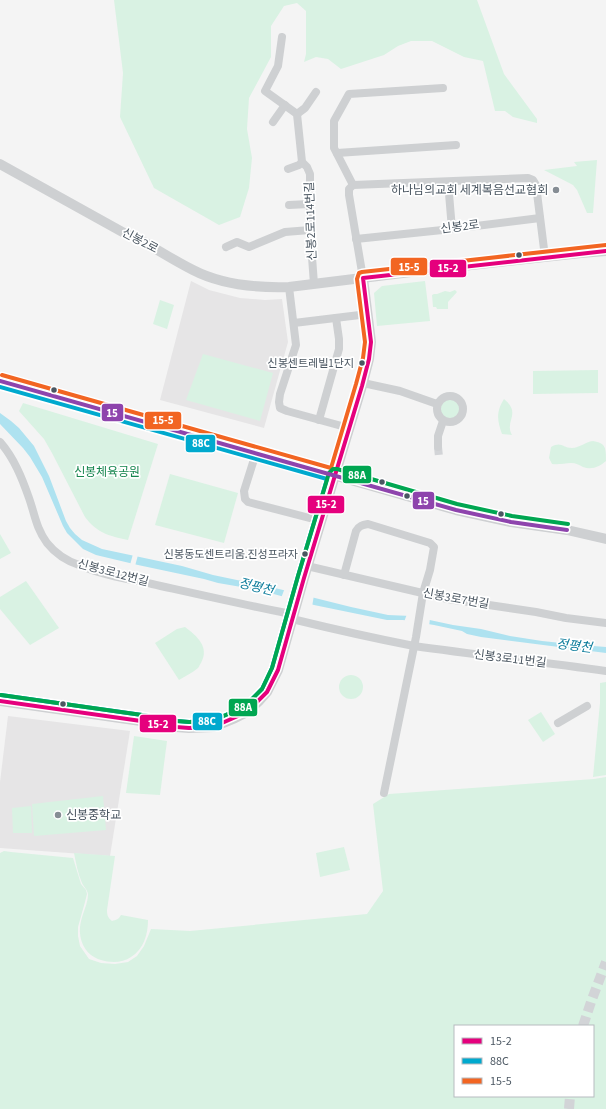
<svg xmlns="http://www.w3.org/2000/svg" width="606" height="1109" font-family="'Source Sans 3','Noto Sans KR',sans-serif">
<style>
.education{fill:#e6e5e6}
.green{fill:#d9f2e3;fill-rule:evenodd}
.water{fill:#aee2f0}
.pier{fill:#f4f4f4}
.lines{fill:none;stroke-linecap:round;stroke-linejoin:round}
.minor-tunnel{stroke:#d2d4d7;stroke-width:8;stroke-dasharray:8 4;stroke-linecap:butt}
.tertiary-tunnel{stroke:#d2d4d7;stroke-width:10;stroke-dasharray:10 5;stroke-linecap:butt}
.minor{stroke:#ced0d2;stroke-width:8}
.tertiary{stroke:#ced0d2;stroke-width:10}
.bus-1-casing{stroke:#fff;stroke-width:7}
.bus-2-casing{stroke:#fff;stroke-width:7}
.bus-3-casing{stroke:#fff;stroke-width:7}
.bus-4-casing{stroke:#fff;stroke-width:7}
.bus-5-casing{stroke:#fff;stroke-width:7}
.bus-1{stroke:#e5007d;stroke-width:4}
.bus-2{stroke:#00a9ce;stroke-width:4}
.bus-3{stroke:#f26522;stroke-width:4}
.bus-4{stroke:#00a651;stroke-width:4}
.bus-5{stroke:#8e44ad;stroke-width:4}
.poi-dot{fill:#868d94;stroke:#fff;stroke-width:1.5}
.bus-dot{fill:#4a5661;stroke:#fff;stroke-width:1.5}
.labels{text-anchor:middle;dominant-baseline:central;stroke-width:3.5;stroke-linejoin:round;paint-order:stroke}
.bus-label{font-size:11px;fill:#4a5661;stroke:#fff;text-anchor:end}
.poi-label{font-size:12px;fill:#4a5661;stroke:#fff;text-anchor:end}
.street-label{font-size:12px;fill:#4a5661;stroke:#fff}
.park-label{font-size:12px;fill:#17864f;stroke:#fff}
.water-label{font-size:13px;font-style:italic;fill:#0c7c9b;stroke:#fff}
.line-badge{stroke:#fff;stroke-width:1.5}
.badge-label{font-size:11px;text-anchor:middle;font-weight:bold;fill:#fff}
</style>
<rect width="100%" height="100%" fill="#f4f4f4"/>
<g class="education">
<path d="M191 281 209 290 240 298 265 300 282 299 288 342 264 428 160 400Z"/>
<path d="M8 716 130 731 110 856 0 848V782Z"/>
</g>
<g class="green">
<path d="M114 0H477L504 74 537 119V123L513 117 505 111H495L483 61 464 57 432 41H411L398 46 384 55 341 69 328 59 316 57 304 62 306 54V11L297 3 284 6 271 26V57L249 98 247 129 252 158 249 188 240 217 219 225 154 188 120 117 123 73Z"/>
<path d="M597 160 593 213H587L577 190 573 185 544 170 577 166 574 162Z"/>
<path d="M425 281 430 321 377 326 374 293 382 286Z"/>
<path d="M455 290 457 292 448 302V309H437L436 307H433L432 295 434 294H437L445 291 450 292Z"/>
<path d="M160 300 174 305 167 329 153 324Z"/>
<path d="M203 354 273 373 260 421 186 400Z"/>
<path d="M598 370V393L533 394V371Z"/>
<circle cx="450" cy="409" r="13"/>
<path d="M504 399C522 414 504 421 512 435L502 434C497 420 496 412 504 399Z"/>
<path d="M23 403 158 444 128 540C109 536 97 533 85 517L52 453 44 439 19 411Z"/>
<path d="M593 441C606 443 606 448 606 461 599 467 592 470 583 467 579 465 576 463 571 463 565 463 559 465 552 464L549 458 551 447C562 441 562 448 572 448 579 448 585 442 593 441Z"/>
<path d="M170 474 238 493 224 543 155 525Z"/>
<path d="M0 534 11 553 0 559Z"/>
<path d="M26 581 59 628 30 645 0 609V597Z"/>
<path d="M185 627C197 636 210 647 201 663 200 664 199 667 198 668 192 673 185 676 179 680L155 643 177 629Z"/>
<circle cx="351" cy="687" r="12"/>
<path d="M606 682V775L593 777 600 703V683Z"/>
<path d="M541 712 555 734 543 742 528 720Z"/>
<path d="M134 736 167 741 160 795 126 793Z"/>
<path d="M606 777V1109H0V853L4 851 11 852 73 858 81 884 86 890 87 894 85 902 78 927V936L80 946 89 959 101 963 115 964 128 962 137 956 144 946 151 929 190 931 367 914 383 891 373 804 389 794 594 779ZM455 1026H593V1096H455Z"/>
<path d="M103 796 106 830 34 836 32 804Z"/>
<path d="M31 806 32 833H13L12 808Z"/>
<path d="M344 847 350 870 320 877 316 853Z"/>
<path d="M74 853 115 856 107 910C107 915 108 918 112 921 116 920 119 919 121 915L148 920C148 934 144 949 131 957 123 963 110 963 101 960 84 955 77 938 81 921 83 912 88 903 88 894 87 889 84 887 82 883 78 874 76 863 74 853Z"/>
</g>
<path class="water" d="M0 413 11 421 19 428 34 446 49 476 66 521 70 528 75 534 82 540 102 549 182 566 213 575 279 589 351 607 388 615 411 616 453 625 481 629 510 636 542 641 581 645 606 647V653L481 637 467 634 462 631 434 625 403 620H387L314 605 259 590 218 583 204 579 138 565 96 555 83 549 67 533 63 526 42 477 30 457 23 448 0 424Z"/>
<g class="pier">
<path d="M133 554 138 555 135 566 130 565Z"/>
<path d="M285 588 314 595 312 607 281 598Z"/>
<path d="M407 614 430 618 429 627 404 622Z"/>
</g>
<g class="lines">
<path class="minor-tunnel" d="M438 447 439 457"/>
<g class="tertiary-tunnel">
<path d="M583 1026 591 1002 606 962"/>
<path d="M569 1109 570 1096"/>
</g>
<g class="minor">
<path d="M282 37 278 66 265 91 297 114 302 162 307 167 310 174V230L314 284"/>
<path d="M297 114 305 108 316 92"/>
<path d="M273 122 285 105"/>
<path d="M337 153 456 145"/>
<path d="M288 169 299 165 302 162"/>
<path d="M448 182 452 229"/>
<path d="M353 185 334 148V121L349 94 443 88"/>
<path d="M289 205 309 204"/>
<path d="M356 239 452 229 540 218"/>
<path d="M226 247 237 242 249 247 285 232 310 230"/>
<path d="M363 278 349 195V189L353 185 528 178 533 180 536 185 545 257"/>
<path d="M289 287 296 345 280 394 279 402 280 408 287 411 349 428"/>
<path d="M294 323 368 314"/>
<path d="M363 383 400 391 437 404"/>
<circle cx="450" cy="409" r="13"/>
<path d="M319 420 339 349V339L336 318"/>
<path d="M0 442C14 458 22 478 29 498 35 515 36 528 47 543 55 553 67 561 79 565 102 575 128 579 152 584 197 594 241 604 286 613L292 619C333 629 373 638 414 646 478 655 542 662 606 671"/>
<path d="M438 447V436L443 421"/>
<path d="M256 453 244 491 245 499 248 502 321 521"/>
<path d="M307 566 448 599 536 612 566 618 606 623"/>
<path d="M344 575 356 531C359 526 362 525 368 524L430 543 434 547 430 570 423 593 416 637 384 793"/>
<path d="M558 723 587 706"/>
</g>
<g class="tertiary">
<path d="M0 164 126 234 134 236C153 247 173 260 193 270 222 285 257 288 289 287L435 269 581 253 606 251"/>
<path d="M0 381 190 434 456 510 511 522 567 530 606 539"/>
<path d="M0 701 141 721 176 727 189 728 213 727 235 718 247 712 259 701 267 692 278 670 304 578 362 386 369 359 371 342 363 278"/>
</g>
<defs>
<path id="bus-1" d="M0 701 141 721 176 727 189 728 213 727 247 712 267 692 278 670 304 578 362 386 369 359 371 342 363 278 606 251"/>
<path id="bus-2" d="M0 387 327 479 298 576 272 668 262 689 244 707 212 721 189 722 177 721 142 715 1 695"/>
<path id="bus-3" d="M2 375 331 468 356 384 363 358 365 342 357 279 359 273 362 272 606 245"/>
<path id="bus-4" d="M1 695 142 715 177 721 189 722 212 721 244 707 262 689 272 668 298 576 329 473 333 469H337L457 504 512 516 568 524"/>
<path id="bus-5" d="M0 381 456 510 511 522 567 530"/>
</defs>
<use href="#bus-1" class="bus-1-casing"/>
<use href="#bus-2" class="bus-2-casing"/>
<use href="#bus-3" class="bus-3-casing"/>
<use href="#bus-4" class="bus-4-casing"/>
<use href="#bus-5" class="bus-5-casing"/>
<use href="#bus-1" class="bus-1"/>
<use href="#bus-2" class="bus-2"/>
<use href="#bus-3" class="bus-3"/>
<use href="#bus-4" class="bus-4"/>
<use href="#bus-5" class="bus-5"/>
</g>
<g class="poi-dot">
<circle cx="556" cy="190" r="4"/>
<circle cx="58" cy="815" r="4"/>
</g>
<g class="bus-dot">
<circle cx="519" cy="255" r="3.5"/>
<circle cx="362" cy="363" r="3.5"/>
<circle cx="54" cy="390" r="3.5"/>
<circle cx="382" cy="482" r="3.5"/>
<circle cx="407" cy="496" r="3.5"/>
<circle cx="501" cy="514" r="3.5"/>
<circle cx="305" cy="554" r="3.5"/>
<circle cx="63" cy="704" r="3.5"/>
</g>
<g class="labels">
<g class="bus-label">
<text x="354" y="363">신봉센트레빌1단지</text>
<text x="298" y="554">신봉동도센트리움.진성프라자</text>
</g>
<g class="poi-label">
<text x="548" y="190">하나님의교회 세계복음선교협회</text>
<text x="66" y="815" text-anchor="start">신봉중학교</text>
</g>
<g class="street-label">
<text transform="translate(311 221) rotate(-92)">신봉2로114번길</text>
<text transform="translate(460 227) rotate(-7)">신봉2로</text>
<text transform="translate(140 241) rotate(28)">신봉2로</text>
<text transform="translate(113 573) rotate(15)">신봉3로12번길</text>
<text transform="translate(456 599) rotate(10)">신봉3로7번길</text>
<text transform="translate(510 659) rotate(7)">신봉3로11번길</text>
</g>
<g class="park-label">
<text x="107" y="472">신봉체육공원</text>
</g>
<g class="water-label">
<text transform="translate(256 587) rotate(14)">정평천</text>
<text transform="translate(574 646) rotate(7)">정평천</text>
</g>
</g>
<g class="line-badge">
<rect x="390" y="257" width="38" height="19" rx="4" fill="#f26522"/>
<rect x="429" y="259" width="38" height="19" rx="4" fill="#e5007d"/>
<rect x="101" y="403" width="23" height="19" rx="4" fill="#8e44ad"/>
<rect x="144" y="411" width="38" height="19" rx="4" fill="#f26522"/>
<rect x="185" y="434" width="31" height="19" rx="4" fill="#00a9ce"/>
<rect x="342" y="465" width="30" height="19" rx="4" fill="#00a651"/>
<rect x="412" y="491" width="23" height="19" rx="4" fill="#8e44ad"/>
<rect x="307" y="495" width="38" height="19" rx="4" fill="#e5007d"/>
<rect x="228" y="698" width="30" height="19" rx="4" fill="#00a651"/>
<rect x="192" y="712" width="31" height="19" rx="4" fill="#00a9ce"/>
<rect x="139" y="714" width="38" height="19" rx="4" fill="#e5007d"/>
</g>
<g class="badge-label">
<text x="409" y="271">15-5</text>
<text x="448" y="272">15-2</text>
<text x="112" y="417">15</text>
<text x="163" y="424">15-5</text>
<text x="201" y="447">88C</text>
<text x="357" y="479">88A</text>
<text x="423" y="505">15</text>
<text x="326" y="508">15-2</text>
<text x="243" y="711">88A</text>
<text x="207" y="725">88C</text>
<text x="158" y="728">15-2</text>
</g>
<rect x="454" y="1025" width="140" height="72" fill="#ffffff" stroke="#b7bbc0"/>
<rect x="462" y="1038" width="20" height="6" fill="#e5007d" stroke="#b7bbc0"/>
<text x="490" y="1045" font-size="12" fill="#4a5661">15-2</text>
<rect x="462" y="1058" width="20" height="6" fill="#00a9ce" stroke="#b7bbc0"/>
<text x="490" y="1065" font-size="12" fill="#4a5661">88C</text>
<rect x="462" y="1078" width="20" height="6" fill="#f26522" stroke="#b7bbc0"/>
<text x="490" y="1085" font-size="12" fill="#4a5661">15-5</text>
</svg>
